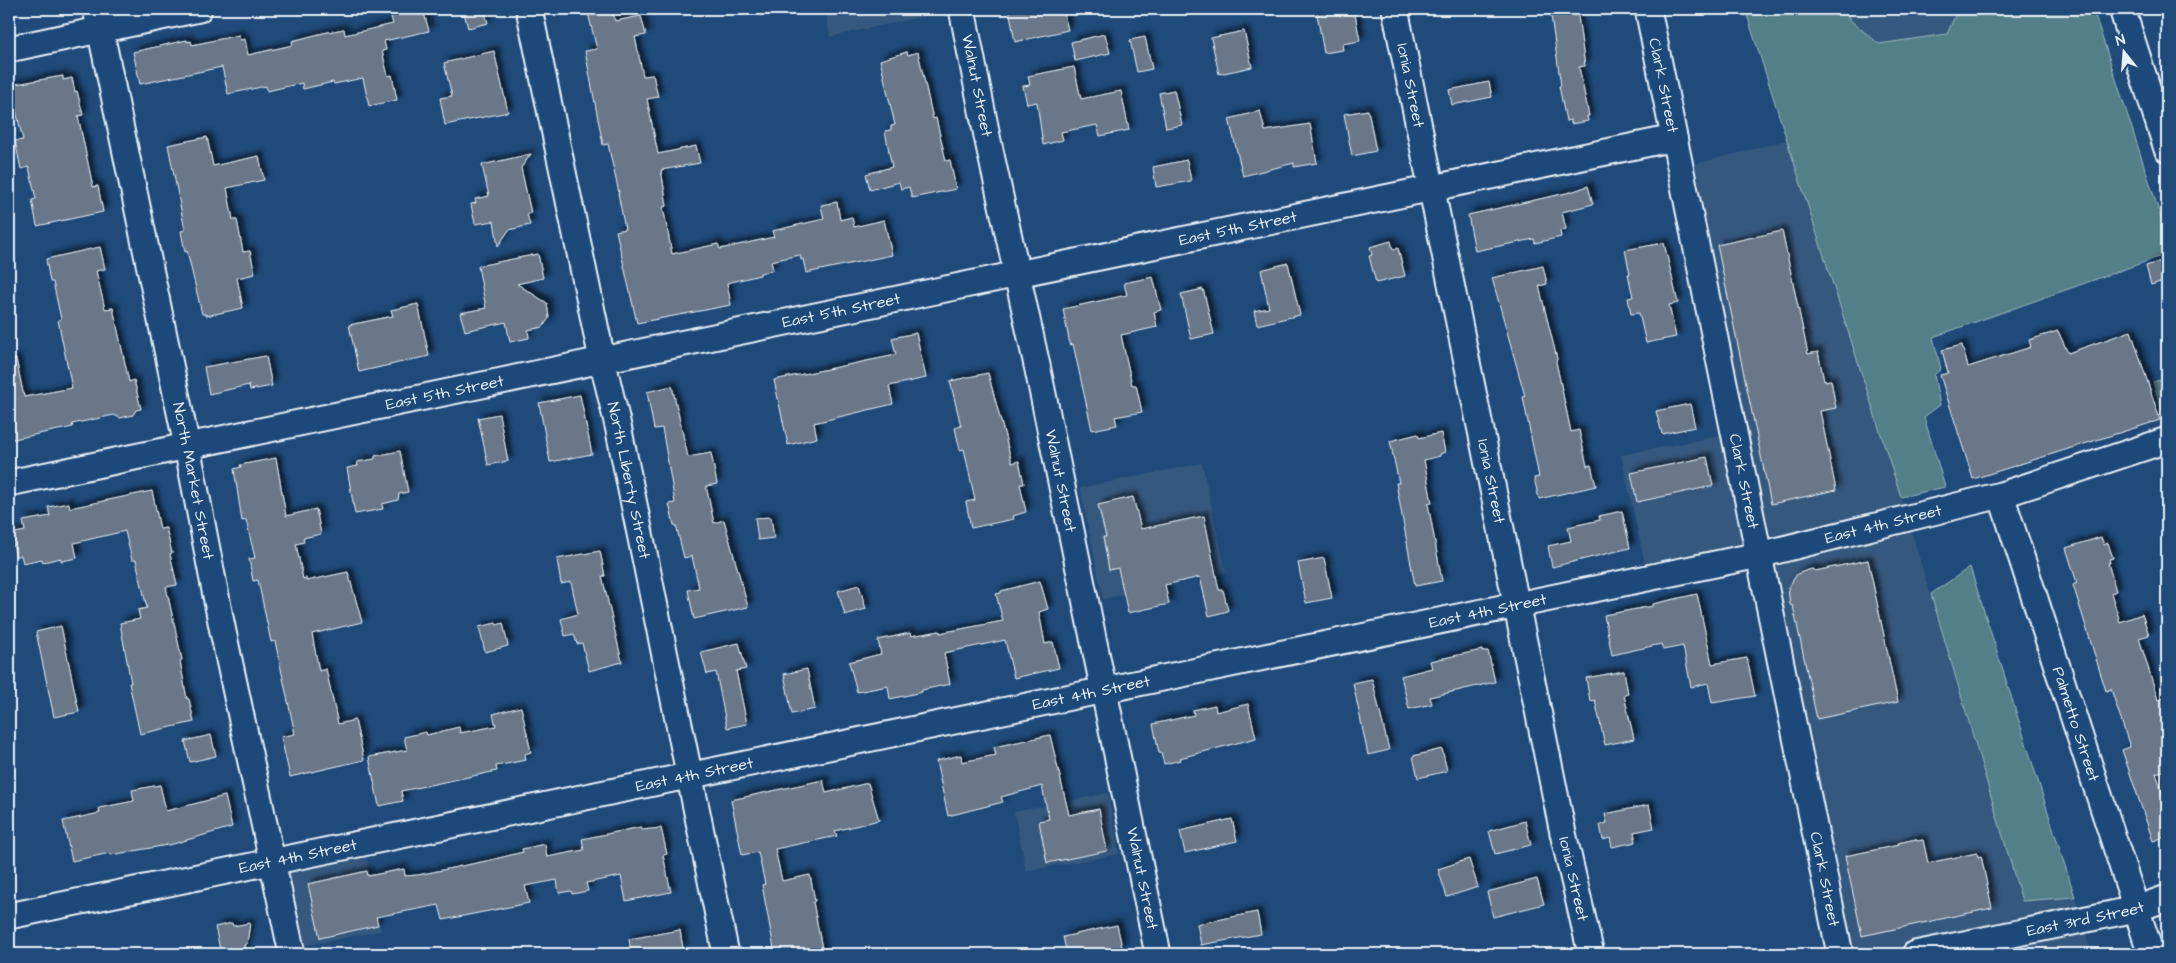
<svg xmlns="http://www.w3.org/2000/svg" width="2176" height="963" font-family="'Architects Daughter',sans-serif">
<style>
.built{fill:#36587e}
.green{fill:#527f88;stroke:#9db8c0}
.building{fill:#6a7788;stroke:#e8f1f8;filter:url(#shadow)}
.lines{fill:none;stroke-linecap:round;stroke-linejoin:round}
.minor-casing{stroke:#e8f1f8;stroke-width:29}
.minor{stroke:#1f4a7a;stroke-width:25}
.labels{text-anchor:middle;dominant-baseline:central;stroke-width:4;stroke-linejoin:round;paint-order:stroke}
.street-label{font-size:16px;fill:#e8f1f8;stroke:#1f4a7a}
</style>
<defs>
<filter id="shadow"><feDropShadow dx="4.5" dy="-4.5" stdDeviation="2.5" flood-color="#0009"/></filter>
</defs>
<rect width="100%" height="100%" fill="#1f4a7a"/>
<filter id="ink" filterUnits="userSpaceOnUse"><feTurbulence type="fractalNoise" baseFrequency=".02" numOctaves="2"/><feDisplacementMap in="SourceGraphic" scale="10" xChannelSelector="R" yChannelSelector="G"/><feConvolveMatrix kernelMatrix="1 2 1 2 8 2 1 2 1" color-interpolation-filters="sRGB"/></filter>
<g filter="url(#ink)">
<g class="built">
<path d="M825 9H947V11L830 37Z"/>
<path d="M1845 9H1958L1947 34 1879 44 1850 20Z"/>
<path d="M1787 140 1901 497 2022 900 2075 897 2092 954H1855L1805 730 1773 562 1650 587 1621 455 1745 431 1689 166Z"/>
<path d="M1202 463 1226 572 1103 599 1080 488Z"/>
<path d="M1108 793 1119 854 1026 871 1014 812Z"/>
<path d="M366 855 381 931 302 946 287 870Z"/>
</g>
<g class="green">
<path d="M1745 9H1845L1850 20 1879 44 1947 34 1958 9H2093L2167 236V254L1933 337 1941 369 1934 375 1940 405 1924 417 1945 487 1901 497Z"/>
<path d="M2167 378V408L2162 410 2153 382Z"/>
<path d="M1970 567 2075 897 2022 901 1931 594Z"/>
</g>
<g class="building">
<path d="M397 9H423L429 31 384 41 386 50 382 51 388 76 392 75 397 100 369 106 363 78 334 84 333 82 303 89 302 83 267 91 266 86 228 94 222 67 140 84 133 52 187 40V42L191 41 192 45 239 35 240 40 245 39 248 55 293 45 292 41 323 33 344 29 345 35 393 24 390 13 398 12Z"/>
<path d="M463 9H484L488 23 468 28Z"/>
<path d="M587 9H612L615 21 641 16 646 35 635 37 643 76 653 75 658 97 647 99 658 154 696 146 700 163 661 170 667 206 663 207 672 254 718 244 720 249 774 237 772 231 824 219 821 205 837 202 840 220 852 217 854 227 884 220 892 255 806 273 803 259 801 260 800 255 771 261 773 270 760 273V275L727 283 731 305 637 323 616 231 625 229 618 193H619L608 144 603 145 585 51 597 49Z"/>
<path d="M1009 9H1063L1068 30 1015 42Z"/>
<path d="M1316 9H1354L1360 41 1342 44 1343 50 1324 53Z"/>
<path d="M1550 9H1577L1585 66 1579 67 1589 116H1587L1588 121 1571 124V120L1566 121 1559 86H1561Z"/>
<path d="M1244 31 1252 67 1219 74 1211 38Z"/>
<path d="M1105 34 1110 53 1075 61 1071 42Z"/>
<path d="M1145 37 1152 69 1137 72 1130 40Z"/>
<path d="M494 51 508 112 445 125 440 98 452 96 444 63Z"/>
<path d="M907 52 908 55 918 52 933 119 936 118 946 161 950 160 956 189 912 198 909 187 901 189 899 182 870 190 866 174 892 167 885 131 891 130V126L895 125 880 60Z"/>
<path d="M1074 67 1081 99 1121 91 1129 130 1100 136 1097 125 1061 132 1063 140 1043 145 1037 102 1027 104 1023 86 1030 85 1028 76Z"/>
<path d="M63 76V80L72 78 75 92 77 91 83 115 78 116 93 187 98 186 103 212 37 226 32 200 36 199 29 167 21 169 15 141 23 140 10 85Z"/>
<path d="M1489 82 1492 97 1452 105 1449 90Z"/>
<path d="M1174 90 1182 125 1166 128 1159 93Z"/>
<path d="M1368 110 1376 151 1352 156 1344 114Z"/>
<path d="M1260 111 1265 131 1310 124 1317 163 1294 167V163L1243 176 1229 119Z"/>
<path d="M207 137 213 166 259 156 264 180 227 188 233 220H237L243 252 250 251 255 274 237 278 243 308 206 316V314H202L187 251 185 252 181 231 185 230 168 145Z"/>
<path d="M531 154 521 168 531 213 527 214 530 225 509 230 498 246 494 221 475 224 471 204 476 203 475 199 489 196 482 165Z"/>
<path d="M1187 160 1191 181 1156 187 1153 167Z"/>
<path d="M1588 186 1593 204 1562 212 1566 229 1560 231 1561 237 1535 243 1534 239 1475 251 1468 215 1571 192Z"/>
<path d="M1782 231 1808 354 1818 352 1824 381 1831 380 1836 408 1820 411 1836 490 1771 504 1717 245Z"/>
<path d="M1391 241 1393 250 1398 248 1405 276 1376 283 1369 256 1372 255 1370 247Z"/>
<path d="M1664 243 1678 303 1669 305 1676 337 1646 343 1639 313 1631 314 1628 298 1633 297 1628 274H1630L1625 250Z"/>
<path d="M100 247 105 269 96 271 105 309 113 308 129 382 134 380 141 409 136 410 133 415 120 418 114 415 72 424 73 427 9 440V360L16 359 24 397 72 388 58 320 61 319 53 282H50L46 259Z"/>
<path d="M538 254 543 278 517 284 547 303 549 318 543 327 528 330 529 338 510 342 506 322 465 331 460 313 486 308 478 266Z"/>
<path d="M2161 261 2167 280 2151 285 2146 266Z"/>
<path d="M1288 263 1300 315 1257 325 1254 311 1269 308 1261 270Z"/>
<path d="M1543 266 1547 284 1539 286 1557 359 1556 362 1571 432 1579 430 1587 466 1591 465 1596 486 1539 499 1534 478 1539 477 1523 397 1525 396 1492 278Z"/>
<path d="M1153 277 1161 310 1154 312 1157 327 1121 335 1132 385H1136L1142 412 1115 417 1117 425 1092 430 1073 344 1070 345 1063 309 1127 295 1124 283Z"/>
<path d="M1203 289 1214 334 1191 339 1181 294Z"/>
<path d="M418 304 429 356 359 372 349 325 393 316 391 310Z"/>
<path d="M2058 331 2068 353 2131 331 2160 420 1973 479 1940 375 1948 373 1942 350 1962 345 1968 367 2031 347 2029 340Z"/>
<path d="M916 333 926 378 889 386 893 404 814 423 817 438 788 445 774 380 896 355 892 338Z"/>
<path d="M266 356 272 386 250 390 249 385 209 394 204 367Z"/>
<path d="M988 373 1012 463 1019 461 1024 484H1020L1026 512 1013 516 1014 519 971 528 966 502 975 500 964 449 960 450 955 428 961 426 950 381Z"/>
<path d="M672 386 688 457 711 453 717 484 706 486 714 523 724 520 748 607 694 619 688 590 699 588 692 556 684 558 676 525H674L669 504 675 503 662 428 654 429 647 392Z"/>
<path d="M580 395 592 454 550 462 539 403Z"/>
<path d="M1690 404 1695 427 1662 434 1656 411Z"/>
<path d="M499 414 508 461 488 465 478 418Z"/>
<path d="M1441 433 1445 452 1440 454V456L1424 460 1432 503 1428 504 1442 581 1415 586 1396 483H1399L1390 441 1418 434 1419 438Z"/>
<path d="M400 451 408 492 399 494 398 500 382 504 383 509 355 514 347 468 358 466 357 462 375 459V456Z"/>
<path d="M1707 457 1713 486 1637 502 1631 473Z"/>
<path d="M276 458 286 516 316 509 321 534 303 538 304 542 296 544 303 579 306 578V581L348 572 362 622 312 634 319 671 326 669 338 724 355 720 364 760 290 777 281 737 295 734 275 641 271 642 258 580 253 581 249 559 255 558 246 520 242 521 234 469 241 467 240 465Z"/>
<path d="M152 491 160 529 166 528 172 553 170 554 177 585 166 587 182 660 180 661 187 699H189L194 722 140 734 129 683H131L120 623 140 619 138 610 147 608 136 560H132L125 531 74 543 77 558 61 561V558L43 562 42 559 23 563 21 555 16 557 11 534 25 531 23 521 50 516 48 507 69 503 70 508Z"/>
<path d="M1133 497 1141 529 1204 516 1219 590H1223L1228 611 1209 616 1200 577 1165 585 1169 604 1128 613 1118 568 1109 570 1103 537H1106L1098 505Z"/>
<path d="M1622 511 1630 548 1552 567 1548 546 1571 541 1568 527 1600 520 1599 516Z"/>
<path d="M771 517 774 538 758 540 755 518Z"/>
<path d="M2101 537 2104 545 2108 543 2113 558 2109 559 2110 563H2108L2116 591 2111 593 2120 622 2142 614 2149 635 2139 638 2158 700 2167 697V770L2156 773 2167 807V836L2153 841 2122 750 2130 747 2111 689 2106 691 2073 585 2077 583 2066 548Z"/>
<path d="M600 551 605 576H602L622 662 589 671 582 643 577 644 574 634 565 636 561 619 578 614 571 582 561 584 557 559Z"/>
<path d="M1324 558 1332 598 1306 603 1298 563Z"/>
<path d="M1868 560 1898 702 1817 719 1793 606 1790 605 1788 588 1797 574 1805 571 1812 569 1815 571Z"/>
<path d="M1040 581 1048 609 1039 612 1045 644 1053 642 1059 668 1014 678 1005 640 944 653 950 684 922 690V692L890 699 888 686 857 692 849 662 881 654 878 640 910 633 911 636 940 631V633L1003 621 996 594 1001 593V591Z"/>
<path d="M859 585 866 609 845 615 838 591Z"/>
<path d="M1697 594 1712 664 1747 658 1755 696 1712 703 1708 683 1691 687 1683 646 1663 650 1661 644 1612 655 1604 615 1653 606V604Z"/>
<path d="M496 623 497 625 503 623 508 646 485 652 479 627Z"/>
<path d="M61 626 79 712 54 717 36 632Z"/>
<path d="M739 643 746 669 736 671 747 724 727 728 716 672 707 674 701 652Z"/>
<path d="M1482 650V652L1488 651 1495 682 1430 697 1432 704 1409 709 1401 676 1432 668 1430 661Z"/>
<path d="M807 669 815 709 792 714 784 674Z"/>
<path d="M1624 671 1628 694 1624 695 1634 739 1605 745 1595 700 1590 701 1586 678Z"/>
<path d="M1372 679 1389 750 1368 755 1353 683Z"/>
<path d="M1248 704 1256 738 1180 758 1181 760 1164 764 1161 753H1159L1153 724 1194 715 1193 710 1215 705 1216 712Z"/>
<path d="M521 707 531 752 525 754 526 760 496 766 497 771 401 791 403 801 379 806 369 757 407 750 404 737 426 732 427 735 459 727 460 733 496 726 493 714Z"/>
<path d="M211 735 216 756 190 762 185 741Z"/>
<path d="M1050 735 1069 815 1099 809 1107 851 1047 863 1039 821 1049 819 1042 786 1001 797 1003 802 948 816 936 761 961 755 962 762 996 755 994 747Z"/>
<path d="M1442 749 1447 771 1418 778 1413 756Z"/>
<path d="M823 780 826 793 868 783 879 820 835 831 837 836 775 849 782 881 810 875 815 901 813 902 823 954H775L762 885 765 884 758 852 742 855 731 800Z"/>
<path d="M160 785 166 811 225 796 232 827 173 844 111 855 110 853 72 861 63 821 100 813 99 808 134 801 132 790Z"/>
<path d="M1649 805 1654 828 1634 832 1636 842 1612 847 1610 838 1603 840 1600 825 1607 823 1605 814Z"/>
<path d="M1232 819 1237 841 1185 853 1180 831Z"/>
<path d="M1525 821 1531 845 1495 854 1489 831Z"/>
<path d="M641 827 642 830 661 828 667 854 663 855 671 892 626 901 621 876 586 883 588 891 572 894 571 891 559 893 557 880 525 886 529 903 443 920 439 905 376 917 378 925 320 938 308 884 367 871 368 876 404 869 405 876 418 875 491 860 523 852 522 849 545 844 547 857 584 850 582 839Z"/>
<path d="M1916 839 1917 841 1923 840 1928 863 1977 853 1978 857 1981 856 1992 908 1862 936 1845 856 1899 845 1898 843Z"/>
<path d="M1469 859 1478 887 1447 897 1438 869Z"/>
<path d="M1537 879 1544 904 1493 917 1487 892Z"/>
<path d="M1257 912 1261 934 1201 945 1197 924Z"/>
<path d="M232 923 233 926 250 923 247 944 244 945 246 954H221L215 927Z"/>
<path d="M1117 925 1122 947 1092 953 1091 951 1067 954 1063 937Z"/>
<path d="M680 930 683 949 663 954H631L629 939Z"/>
</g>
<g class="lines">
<defs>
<g id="minor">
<path id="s1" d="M96 9 187 446 222 627 292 954"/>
<path id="s2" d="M529 9 602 359 618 426 726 954"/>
<path id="s3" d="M962 9 988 141 1038 370 1158 954"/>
<path id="s4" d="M1395 9 1563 833 1591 954"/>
<path id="s5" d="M1648 9 1840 954"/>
<path d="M2122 9 2167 149"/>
<path d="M9 49 199 9"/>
<path id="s6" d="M9 483 1674 138"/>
<path id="s7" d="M2001 495 2151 954"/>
<path id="s8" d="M9 916 1759 555 2001 495 2167 440"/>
<path id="s9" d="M1915 954 2136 909 2167 898"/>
</g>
</defs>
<use href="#minor" class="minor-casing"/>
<use href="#minor" class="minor"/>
</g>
</g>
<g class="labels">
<g class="street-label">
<text stroke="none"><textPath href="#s3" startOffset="78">Walnut Street</textPath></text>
<text stroke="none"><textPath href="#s4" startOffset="78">Ionia Street</textPath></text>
<text stroke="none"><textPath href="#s5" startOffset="78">Clark Street</textPath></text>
<text stroke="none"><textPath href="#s6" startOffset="1255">East 5th Street</textPath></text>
<text stroke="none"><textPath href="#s6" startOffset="850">East 5th Street</textPath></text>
<text stroke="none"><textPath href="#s6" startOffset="445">East 5th Street</textPath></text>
<text stroke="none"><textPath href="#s2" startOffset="482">North Liberty Street</textPath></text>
<text stroke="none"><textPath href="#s3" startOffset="482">Walnut Street</textPath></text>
<text stroke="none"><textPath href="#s1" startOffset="482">North Market Street</textPath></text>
<text stroke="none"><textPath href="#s4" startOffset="482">Ionia Street</textPath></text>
<text stroke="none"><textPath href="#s5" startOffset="482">Clark Street</textPath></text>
<text stroke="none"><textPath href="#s8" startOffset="1915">East 4th Street</textPath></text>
<text stroke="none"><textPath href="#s8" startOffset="1510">East 4th Street</textPath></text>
<text stroke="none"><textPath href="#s8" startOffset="1105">East 4th Street</textPath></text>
<text stroke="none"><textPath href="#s7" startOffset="241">Palmetto Street</textPath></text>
<text stroke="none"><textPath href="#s8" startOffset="700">East 4th Street</textPath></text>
<text stroke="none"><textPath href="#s8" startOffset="295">East 4th Street</textPath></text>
<text stroke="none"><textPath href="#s3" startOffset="888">Walnut Street</textPath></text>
<text stroke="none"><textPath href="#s4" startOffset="888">Ionia Street</textPath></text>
<text stroke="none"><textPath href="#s5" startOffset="888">Clark Street</textPath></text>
<text stroke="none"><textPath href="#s9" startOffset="174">East 3rd Street</textPath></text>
</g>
</g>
<rect width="2176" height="963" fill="none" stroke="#1f4a7a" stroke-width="30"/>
<rect x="15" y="15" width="2146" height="933" fill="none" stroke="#e8f1f8" stroke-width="2" filter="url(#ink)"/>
<g transform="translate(2124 52) rotate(343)" stroke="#1f4a7a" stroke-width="4" paint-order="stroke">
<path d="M0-4L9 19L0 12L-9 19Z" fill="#e8f1f8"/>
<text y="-8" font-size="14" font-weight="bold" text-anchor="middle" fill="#e8f1f8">N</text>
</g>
</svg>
